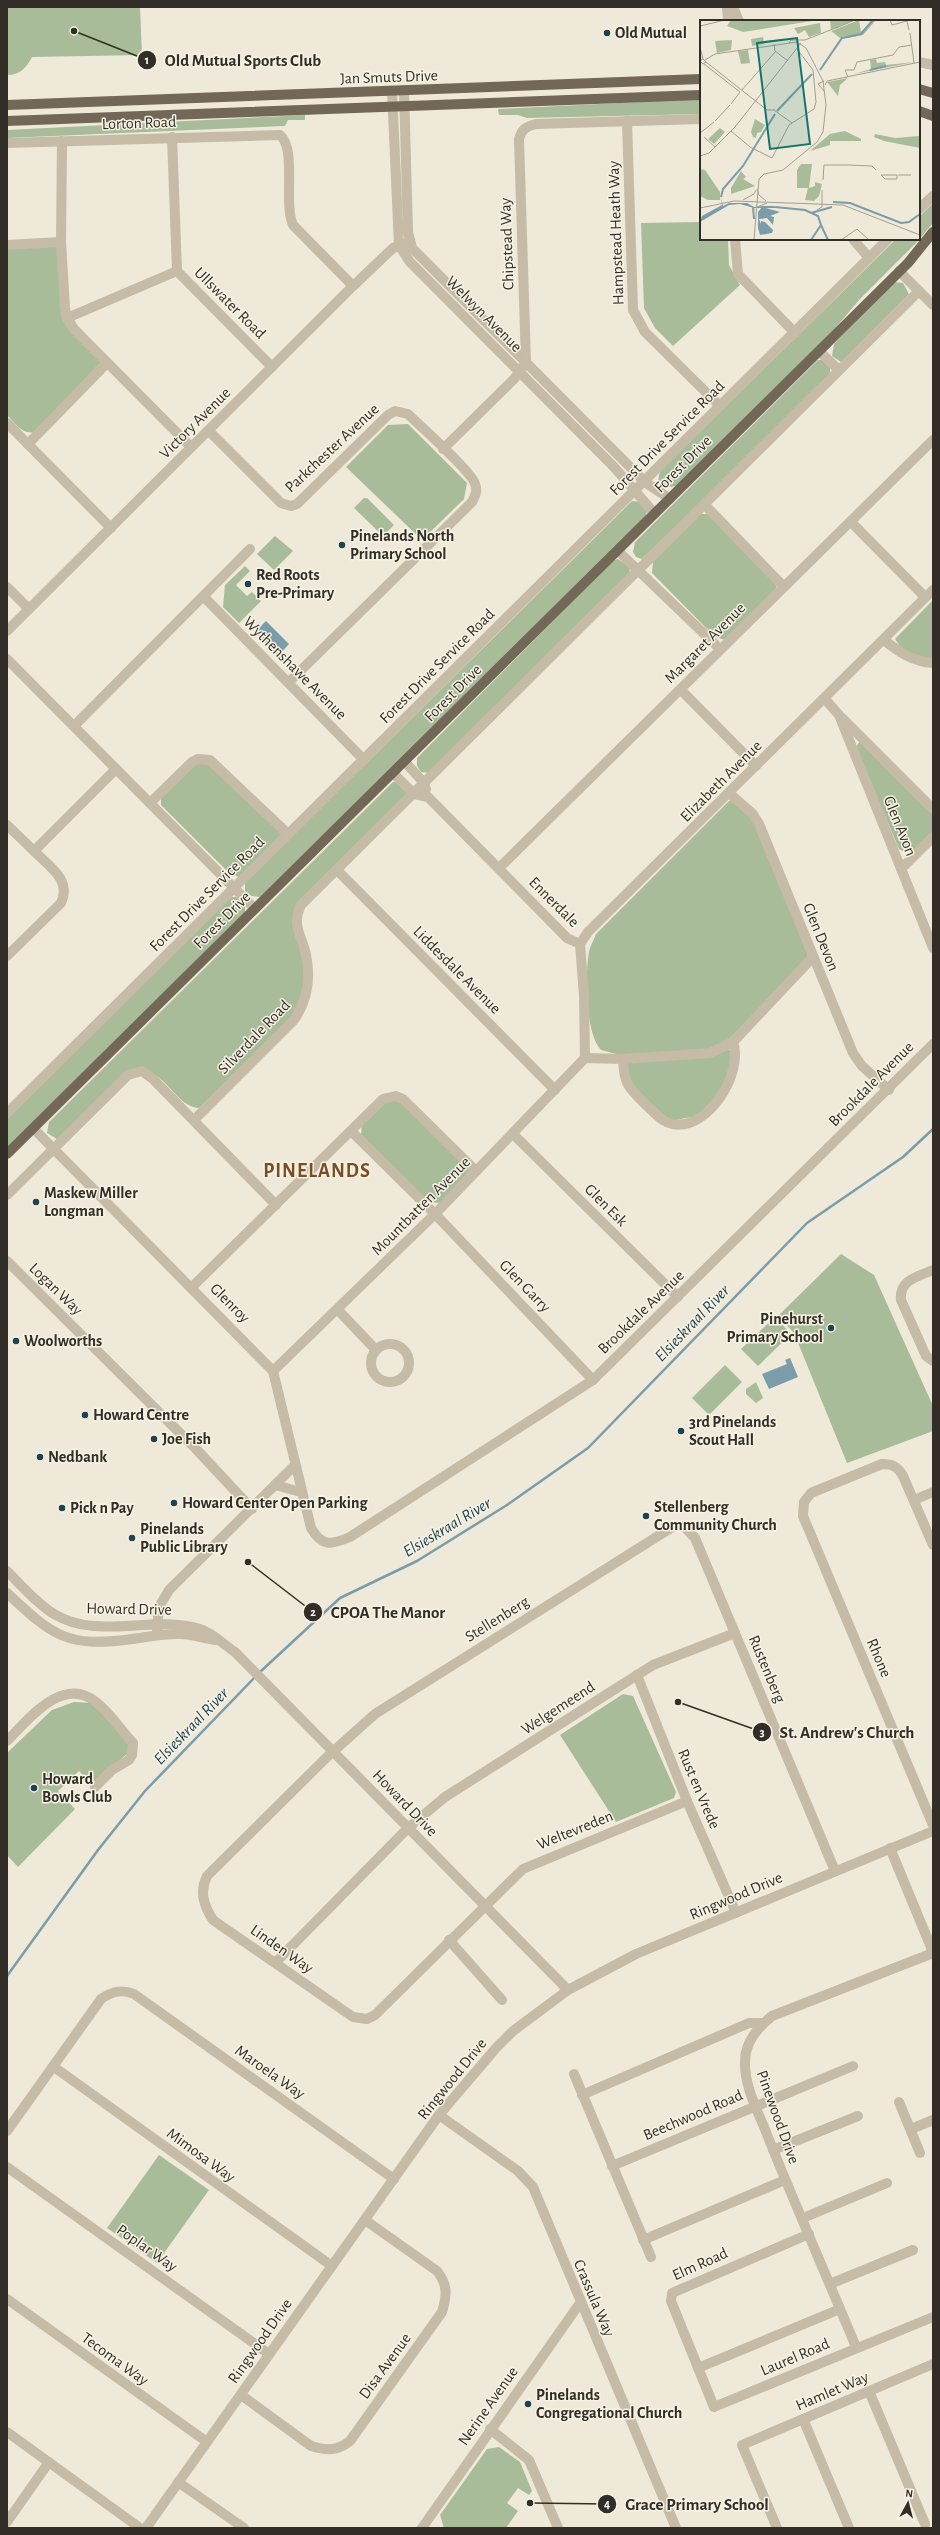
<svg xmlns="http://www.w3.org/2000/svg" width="940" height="2535" font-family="'Alegreya Sans',sans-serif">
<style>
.green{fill:#a9bc9a}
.water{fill:#7a9da9}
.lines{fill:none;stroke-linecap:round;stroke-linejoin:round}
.stream{stroke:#7a9da9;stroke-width:2.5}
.minor{stroke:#c5bba6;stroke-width:10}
.major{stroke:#736758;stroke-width:10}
.poi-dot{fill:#1f4250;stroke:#f7f3e4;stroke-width:1.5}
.labels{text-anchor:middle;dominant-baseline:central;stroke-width:3;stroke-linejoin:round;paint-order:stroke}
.poi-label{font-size:16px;font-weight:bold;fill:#322d26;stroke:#f7f3e4;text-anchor:start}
.street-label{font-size:16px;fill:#322d26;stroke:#f7f3e4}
.water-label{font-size:17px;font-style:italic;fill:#1f4250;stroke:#f7f3e4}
.district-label{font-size:20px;font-weight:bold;letter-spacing:1px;fill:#7a4d26;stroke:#f7f3e4}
.inset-river{fill:none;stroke:#7a9da9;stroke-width:2}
.inset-road{fill:none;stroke:#a39e91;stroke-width:1}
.view{fill:#0f766e;fill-opacity:0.15;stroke:#0f766e;stroke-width:2}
.inset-edge{fill:none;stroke:#322d26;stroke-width:2}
.leader{fill:none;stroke:#322d26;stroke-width:1.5}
.callout-dot{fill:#322d26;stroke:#f7f3e4;stroke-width:1.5}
.mark-label{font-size:12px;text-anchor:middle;font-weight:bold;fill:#fff}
.callout-label{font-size:17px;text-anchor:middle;font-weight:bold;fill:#322d26;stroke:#f7f3e4;stroke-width:3;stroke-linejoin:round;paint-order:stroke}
</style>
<rect width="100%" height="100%" fill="#efe9d9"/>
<g class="green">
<path d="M7 7H140L142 55 32 57C26 68 20 75 7 75Z"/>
<path d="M701 99V114L527 118 518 115H499L498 109Z"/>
<path d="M305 115V120H288L285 126 7 138V130Z"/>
<path d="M933 203V223L917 242 860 299 826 339 676 486 665 488 658 481 660 471 896 239H919V217Z"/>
<path d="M701 222V239H728L729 265 740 285 673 346 655 328 644 308 641 223Z"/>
<path d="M53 245 58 248 63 312 101 362 35 432C22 435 15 423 7 415V248Z"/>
<path d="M893 282 903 283 909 294 841 362 832 356 834 344Z"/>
<path d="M818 360H822L830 366V376L642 559 636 557 633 552 635 542Z"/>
<path d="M408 424 467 483 464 499 422 540 346 467 388 425Z"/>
<path d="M364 498H367L394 525 383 536 354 508Z"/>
<path d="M632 501 642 502 647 511 646 516 260 897 251 896 245 891V883Z"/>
<path d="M701 514H707L777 583 775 592 725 640 715 637 652 573 653 562Z"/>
<path d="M275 536 293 551 274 570 257 554Z"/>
<path d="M618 559 630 567 629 576 430 773 421 772 417 766V758L614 560Z"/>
<path d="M245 566 250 571 236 585 247 596 252 592 261 601 239 623 223 607 225 585Z"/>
<path d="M933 600V660L903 651 895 639Z"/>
<path d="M860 741 933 811V833C923 842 913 858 899 849L856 747Z"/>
<path d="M200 760H205L283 833 239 877 229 873 161 805V797Z"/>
<path d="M393 782H398L407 787V796L297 909 309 966 297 1012 199 1108C175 1107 167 1070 137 1069L57 1139 47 1133 49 1122Z"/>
<path d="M734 800 749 812 808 954 806 961 726 1042 709 1049 620 1055 601 1050C585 1033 585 975 589 952 590 946 594 940 596 934L729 801Z"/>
<path d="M231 897H239L245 904V914L7 1149V1119Z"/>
<path d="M728 1049 732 1052 728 1084 697 1116 671 1121 629 1085 627 1063Z"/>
<path d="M388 1100 401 1101 470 1170 440 1203 428 1202 361 1135 362 1124Z"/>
<path d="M841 1254 874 1275 933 1406V1431L847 1463 794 1333 778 1316Z"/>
<path d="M775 1317 791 1334 758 1366 741 1349Z"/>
<path d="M725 1365 742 1382 709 1415 692 1398Z"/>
<path d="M756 1382 763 1398 756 1403 746 1394V1389Z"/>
<path d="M623 1694 633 1696 676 1792 674 1798 616 1822 560 1735Z"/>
<path d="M74 1702 93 1703 130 1743 127 1754 92 1784 79 1771 58 1791 75 1809 18 1867 7 1855V1753L52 1710Z"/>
<path d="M159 2155 209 2190 157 2263 107 2228Z"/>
<path d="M499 2447 520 2462 532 2491 529 2495 518 2488 507 2503 518 2511 506 2528H444L440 2515 487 2449Z"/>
</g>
<g class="water">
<path d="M266 621 289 644 278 656 255 632Z"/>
<path d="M790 1358 798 1377 769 1389 762 1374 787 1364 785 1360Z"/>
</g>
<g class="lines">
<g class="stream">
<path d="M260 1672 340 1598 417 1561 507 1505 588 1448 807 1223 903 1157 933 1129"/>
<path d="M7 1976 98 1850 145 1791 256 1676"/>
</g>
<g class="minor">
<path d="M727 7 728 21"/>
<path d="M733 7 739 21"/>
<path d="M919 62 933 65"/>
<path d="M404 90 408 232 412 248 645 482 670 499"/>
<path d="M392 91 399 245 410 262 614 467 655 514"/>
<path d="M627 121 633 310 645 332 720 406"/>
<path d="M172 137 177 271 272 367"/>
<path d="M62 141 61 242 65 308 67 318 74 329 191 447"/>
<path d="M7 143 280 135C297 149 283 203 293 225L353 286"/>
<path d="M919 209 933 196"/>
<path d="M735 239 738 274 795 333"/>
<path d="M853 239 869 258"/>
<path d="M7 245 61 242"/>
<path d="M899 271 933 305"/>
<path d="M67 318 177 271"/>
<path d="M819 351 839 370"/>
<path d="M7 423 111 528"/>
<path d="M209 431 281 503 291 506 297 504 388 415 395 411 408 414C421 427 471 471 475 484 478 491 475 496 472 502L289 682"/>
<path d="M28 444 107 363"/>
<path d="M443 449 514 379 526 363 519 139C522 129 525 127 536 124L701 119"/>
<path d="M705 505 783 586"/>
<path d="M851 522 925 597"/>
<path d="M618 551 720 649"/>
<path d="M7 587 29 609"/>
<path d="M204 597 364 760"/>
<path d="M7 631 353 286 393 248 409 242"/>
<path d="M884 640C899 652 913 662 933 663"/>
<path d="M7 659 255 909"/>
<path d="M681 690 756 766"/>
<path d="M825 699 839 715 933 948"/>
<path d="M842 718 933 809"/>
<path d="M74 726 250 549"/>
<path d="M405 762 424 783 426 789"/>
<path d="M393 773 414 794 428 797 567 938 580 944"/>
<path d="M730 794 752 813 759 824 853 1053 862 1066 889 1090"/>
<path d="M150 803 192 762 198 759 210 760 288 834"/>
<path d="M7 825 34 851 116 769"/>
<path d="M499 868 933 440"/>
<path d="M901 869 933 837"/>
<path d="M338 871 555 1090"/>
<path d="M580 944 588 932 933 590"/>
<path d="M580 944 584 995 585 1058"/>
<path d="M7 956 61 903C72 880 49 866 34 851"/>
<path d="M585 1058 623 1059 710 1053 733 1042 813 957"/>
<path d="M623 1059C624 1083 627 1086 644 1103 653 1111 661 1122 673 1124 708 1131 744 1073 733 1042"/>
<path d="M7 1113 888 239"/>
<path d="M194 1120 294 1020C308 1000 311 979 306 955 302 935 291 926 301 905L919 291"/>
<path d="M33 1128 273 1371 311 1528C322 1547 331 1545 350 1537L593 1380 933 1044"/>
<path d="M352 1132 435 1214 593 1380"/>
<path d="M513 1134 678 1297"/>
<path d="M7 1195 128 1075 142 1071 153 1079 276 1205"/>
<path d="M7 1261 197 1450 252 1509"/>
<path d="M933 1270C917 1277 899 1280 901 1300L926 1356 933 1361"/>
<path d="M192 1287 383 1099 396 1096 403 1099 476 1171"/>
<path d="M338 1310 376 1350"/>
<circle cx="390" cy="1363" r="19"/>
<path d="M273 1371 435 1214 585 1058"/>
<path d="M275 1485 301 1492"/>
<path d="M914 1500 933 1492"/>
<path d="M933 1545 903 1476C898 1467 893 1464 882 1464L811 1493 804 1502 803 1516 933 1825"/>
<path d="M7 1571C21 1585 36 1603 54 1614 99 1641 152 1614 200 1629 213 1633 224 1645 235 1652L568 1990"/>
<path d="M7 1593C53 1636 67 1648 132 1639 148 1637 165 1633 181 1634 193 1634 205 1639 217 1640"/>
<path d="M157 1630 159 1607 169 1590 294 1466"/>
<path d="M637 1675 687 1801 736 1913"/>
<path d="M7 1741C28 1720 62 1675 96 1702 110 1713 121 1730 133 1743L132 1755 129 1760 112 1770 95 1787"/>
<path d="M687 1801 523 1869 375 2015 367 2019 353 2017 213 1920C204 1906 199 1892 207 1876L328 1756 375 1714 674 1526H684L695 1538 835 1871"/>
<path d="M890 1848 933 1952"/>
<path d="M449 1940 502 2000"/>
<path d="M276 1962 408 1828 445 1797 653 1665 735 1633"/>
<path d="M54 2067 332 2266"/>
<path d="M574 2074 651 2257"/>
<path d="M582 2095 749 2023H763"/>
<path d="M899 2102 920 2153"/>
<path d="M439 2115 518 2171 533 2187 676 2528"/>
<path d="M911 2129 933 2120"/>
<path d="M7 2131 101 1999C112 1991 122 1989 134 1994L394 2179"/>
<path d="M773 2150 858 2116"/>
<path d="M612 2166 853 2066"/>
<path d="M7 2167 269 2354"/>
<path d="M803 2218 887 2183"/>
<path d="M809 2234 672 2293 671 2301 714 2407 933 2317"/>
<path d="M643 2240 785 2180"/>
<path d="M830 2284 913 2250"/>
<path d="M7 2299 207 2442"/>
<path d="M856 2347C827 2277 796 2207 768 2137 759 2113 744 2087 745 2061 745 2042 757 2028 772 2016L933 1953"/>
<path d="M698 2368 840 2309"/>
<path d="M869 2391 925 2524"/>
<path d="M241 2395 311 2446C327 2451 337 2451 350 2441L442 2312C447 2295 448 2285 437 2271L365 2220"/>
<path d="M803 2419 849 2528"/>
<path d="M490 2429 529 2460 558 2528"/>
<path d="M7 2432 140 2528"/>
<path d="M178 2482 244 2528"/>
<path d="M7 2522 49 2462"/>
<path d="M146 2528 439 2115 496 2048 513 2031 568 1990 636 1954 933 1831"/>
<path d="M422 2528 580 2303"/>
<path d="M777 2528 742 2445 933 2364"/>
</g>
<g class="major">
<path d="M919 89 933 93"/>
<path d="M7 105 701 79"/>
<path d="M919 111 933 116"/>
<path d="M7 121 701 95"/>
<path d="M7 1154 908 263 933 232"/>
</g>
</g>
<g class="poi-dot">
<circle cx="607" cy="33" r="4"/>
<circle cx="342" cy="545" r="4"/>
<circle cx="248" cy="584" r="4"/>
<circle cx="36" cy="1202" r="4"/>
<circle cx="831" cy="1328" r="4"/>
<circle cx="16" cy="1341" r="4"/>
<circle cx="85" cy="1415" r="4"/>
<circle cx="681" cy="1431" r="4"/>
<circle cx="154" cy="1439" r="4"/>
<circle cx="40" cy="1457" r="4"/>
<circle cx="174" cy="1503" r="4"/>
<circle cx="62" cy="1508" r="4"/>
<circle cx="646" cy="1516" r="4"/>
<circle cx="132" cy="1538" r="4"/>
<circle cx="34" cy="1788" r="4"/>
<circle cx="528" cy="2404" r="4"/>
</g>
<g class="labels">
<g class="poi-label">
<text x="615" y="33">Old Mutual</text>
<text x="350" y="536">Pinelands North<tspan x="350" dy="18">Primary School</tspan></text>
<text x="256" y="575">Red Roots<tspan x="256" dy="18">Pre-Primary</tspan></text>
<text x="44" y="1193">Maskew Miller<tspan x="44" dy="18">Longman</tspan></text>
<text x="823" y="1319" text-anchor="end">Pinehurst<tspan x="823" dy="18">Primary School</tspan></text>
<text x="24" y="1341">Woolworths</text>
<text x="93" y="1415">Howard Centre</text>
<text x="689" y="1422">3rd Pinelands<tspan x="689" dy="18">Scout Hall</tspan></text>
<text x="162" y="1439">Joe Fish</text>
<text x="48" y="1457">Nedbank</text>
<text x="182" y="1503">Howard Center Open Parking</text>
<text x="654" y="1507">Stellenberg<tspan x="654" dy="18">Community Church</tspan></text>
<text x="70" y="1508">Pick n Pay</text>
<text x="140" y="1529">Pinelands<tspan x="140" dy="18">Public Library</tspan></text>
<text x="42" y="1779">Howard<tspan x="42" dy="18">Bowls Club</tspan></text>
<text x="536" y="2395">Pinelands<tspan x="536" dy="18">Congregational Church</tspan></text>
</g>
<g class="street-label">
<text transform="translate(389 77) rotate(-2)">Jan Smuts Drive</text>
<text transform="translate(139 123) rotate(-2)">Lorton Road</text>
<text transform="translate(616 233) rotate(-92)">Hampstead Heath Way</text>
<text transform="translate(507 244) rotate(-92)">Chipstead Way</text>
<text transform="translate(230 303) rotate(45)">Ullswater Road</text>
<text transform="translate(484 314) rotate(45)">Welwyn Avenue</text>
<text transform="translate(195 423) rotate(-45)">Victory Avenue</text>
<text transform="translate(667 438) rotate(-45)">Forest Drive Service Road</text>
<text transform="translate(332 448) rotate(-43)">Parkchester Avenue</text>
<text transform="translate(683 464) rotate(-45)">Forest Drive</text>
<text transform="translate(705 643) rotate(-45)">Margaret Avenue</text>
<text transform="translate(437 666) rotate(-45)">Forest Drive Service Road</text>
<text transform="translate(295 668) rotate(45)">Wythenshawe Avenue</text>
<text transform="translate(453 693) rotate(-45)">Forest Drive</text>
<text transform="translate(721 781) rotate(-45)">Elizabeth Avenue</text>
<text transform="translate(900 826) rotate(68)">Glen Avon</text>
<text transform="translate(207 894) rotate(-45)">Forest Drive Service Road</text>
<text transform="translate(554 902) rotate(45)">Ennerdale</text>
<text transform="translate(222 920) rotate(-45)">Forest Drive</text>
<text transform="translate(821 937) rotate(68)">Glen Devon</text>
<text transform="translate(457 970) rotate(45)">Liddesdale Avenue</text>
<text transform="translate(254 1037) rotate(-46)">Silverdale Road</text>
<text transform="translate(871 1084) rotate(-45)">Brookdale Avenue</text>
<text transform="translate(606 1205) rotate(45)">Glen Esk</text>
<text transform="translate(421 1206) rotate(-45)">Mountbatten Avenue</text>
<text transform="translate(525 1286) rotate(46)">Glen Garry</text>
<text transform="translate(56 1289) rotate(44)">Logan Way</text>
<text transform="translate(230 1303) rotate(45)">Glenroy</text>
<text transform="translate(641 1312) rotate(-44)">Brookdale Avenue</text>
<text transform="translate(129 1609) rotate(1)">Howard Drive</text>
<text transform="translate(497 1619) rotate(-32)">Stellenberg</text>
<text transform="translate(879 1658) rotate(67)">Rhone</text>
<text transform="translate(767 1669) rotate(67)">Rustenberg</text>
<text transform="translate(558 1708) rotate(-33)">Welgemeend</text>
<text transform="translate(699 1789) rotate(67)">Rust en Vrede</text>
<text transform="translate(405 1803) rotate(46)">Howard Drive</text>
<text transform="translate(575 1830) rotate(-22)">Weltevreden</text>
<text transform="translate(736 1896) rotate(-23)">Ringwood Drive</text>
<text transform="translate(282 1949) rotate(35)">Linden Way</text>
<text transform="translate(270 2072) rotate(35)">Maroela Way</text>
<text transform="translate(452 2079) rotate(-51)">Ringwood Drive</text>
<text transform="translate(693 2115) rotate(-23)">Beechwood Road</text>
<text transform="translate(778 2117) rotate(70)">Pinewood Drive</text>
<text transform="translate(201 2155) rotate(36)">Mimosa Way</text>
<text transform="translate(147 2248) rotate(35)">Poplar Way</text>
<text transform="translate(700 2264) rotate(-24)">Elm Road</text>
<text transform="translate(594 2298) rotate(67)">Crassula Way</text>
<text transform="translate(260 2341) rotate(-55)">Ringwood Drive</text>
<text transform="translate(795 2357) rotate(-23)">Laurel Road</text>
<text transform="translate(115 2359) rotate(36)">Tecoma Way</text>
<text transform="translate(385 2366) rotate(-54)">Disa Avenue</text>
<text transform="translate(832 2391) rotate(-23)">Hamlet Way</text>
<text transform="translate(488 2406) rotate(-55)">Nerine Avenue</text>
</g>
<g class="water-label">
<text transform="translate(692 1323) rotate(-46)">Elsieskraal River</text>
<text transform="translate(447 1527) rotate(-31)">Elsieskraal River</text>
<text transform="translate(191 1726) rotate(-46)">Elsieskraal River</text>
</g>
<g class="district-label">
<text x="317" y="1171">PINELANDS</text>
</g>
</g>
<g transform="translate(700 20)">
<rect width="220" height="220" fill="#efe9d9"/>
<path d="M31 0H118L43 12 27 6ZM130 0H154L131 10ZM159 0 161 12 172 0H176L163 15 142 19 145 16 140 18 131 11ZM120 3 121 13 109 17 105 10 98 14 94 8ZM63 17 64 24 52 26 51 19ZM32 20 31 30 17 33 15 21ZM48 30 50 43 41 44 38 31ZM176 39 177 43 185 42 186 45 214 42 154 54 171 49 170 40ZM148 58 140 65 138 76 127 62ZM55 99 65 105 61 112 57 113 56 118 53 117 51 112ZM20 108 25 112 14 124 8 119ZM145 111 161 119V121H130V125L110 131 130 114ZM175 114 195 118 219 116 220 128 184 121 174 117ZM101 144H112L109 168 115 166V162L122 164 119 176 114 181 105 180 108 168H97V150ZM0 149 5 150 20 172V180H8L0 176ZM41 151 46 157 43 159 55 166 31 174V168Z" fill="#a9bc9a"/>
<path d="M21 177 23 186 29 183H47L54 187 63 186H74L78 188H54L40 184 29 185 0 202 2 196 22 185ZM62 187 80 192 70 196 74 197 73 205 67 198 59 199 61 204V201L65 202 73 210 72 213 60 215 58 208V192Z" fill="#7a9da9"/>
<path class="inset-river" d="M120 50 142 18 161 14 173 0M170 50 186 46M77 91 112 54M21 177 23 169 43 146 75 94M133 182 150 183 201 203 209 202 220 194M53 187 54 199M75 187 105 190 118 196 121 205M111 193 132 187M111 220 121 205 128 220"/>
<path class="inset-road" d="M190 0 192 5 207 1 209 10M0 6 25 0M136 8 155 0M210 13 214 43M89 23 91 20H105L138 7M74 24 75 31 88 41M0 27 3 39M5 40 15 34 97 22 106 28 123 61 126 85 123 112 117 122 83 150 64 154 59 159 54 220M0 42 1 40 3 39 6 42 3 44 0 41M6 42 67 90H75M4 44 40 72M148 57 145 50H154L157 42 193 35 199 27 212 25M124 61 118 64 124 71M125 65 127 61 220 42M42 70 76 31M31 84 40 72M74 90 92 103M15 101 30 85M31 111 50 127 72 138 89 105 114 89 116 82 113 50 97 29M0 113 14 102M4 117 15 127M0 136 9 133 35 107 101 23M148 145 172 146 176 150M181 155 185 159H197V155M181 155H197M198 155H211M123 160 124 145H148M57 169 59 175 66 181M43 180 54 174 56 170M0 188 34 181 143 185 220 215M56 190 57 187 67 183M117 190 122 187V170M141 220 157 209 169 220"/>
<path class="view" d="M97 18 110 124 70 129 57 23Z"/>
<rect width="220" height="220" class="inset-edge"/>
</g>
<path class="leader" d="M74 31L147 60M248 1562L313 1612M678 1702L762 1732M530 2503L607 2504"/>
<g class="callout-dot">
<circle cx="74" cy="31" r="4"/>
<circle cx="248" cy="1562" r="4"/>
<circle cx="678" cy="1702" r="4"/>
<circle cx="530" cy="2503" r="4"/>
<circle cx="147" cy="60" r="10"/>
<circle cx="313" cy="1612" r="10"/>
<circle cx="762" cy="1732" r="10"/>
<circle cx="607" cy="2504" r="10"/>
</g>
<g class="mark-label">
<text x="147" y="64">1</text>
<text x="313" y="1616">2</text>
<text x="762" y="1736">3</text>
<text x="607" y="2508">4</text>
</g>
<g class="callout-label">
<text x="243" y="66">Old Mutual Sports Club</text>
<text x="388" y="1618">CPOA The Manor</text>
<text x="847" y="1738">St. Andrew's Church</text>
<text x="697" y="2510">Grace Primary School</text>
</g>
<rect width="940" height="2535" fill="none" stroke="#322d26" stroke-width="16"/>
<g transform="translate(908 2503) rotate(7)" stroke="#f7f3e4" stroke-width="3" paint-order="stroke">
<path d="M0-3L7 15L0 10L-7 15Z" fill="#322d26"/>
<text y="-6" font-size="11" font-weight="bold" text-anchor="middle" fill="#322d26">N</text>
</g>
</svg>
